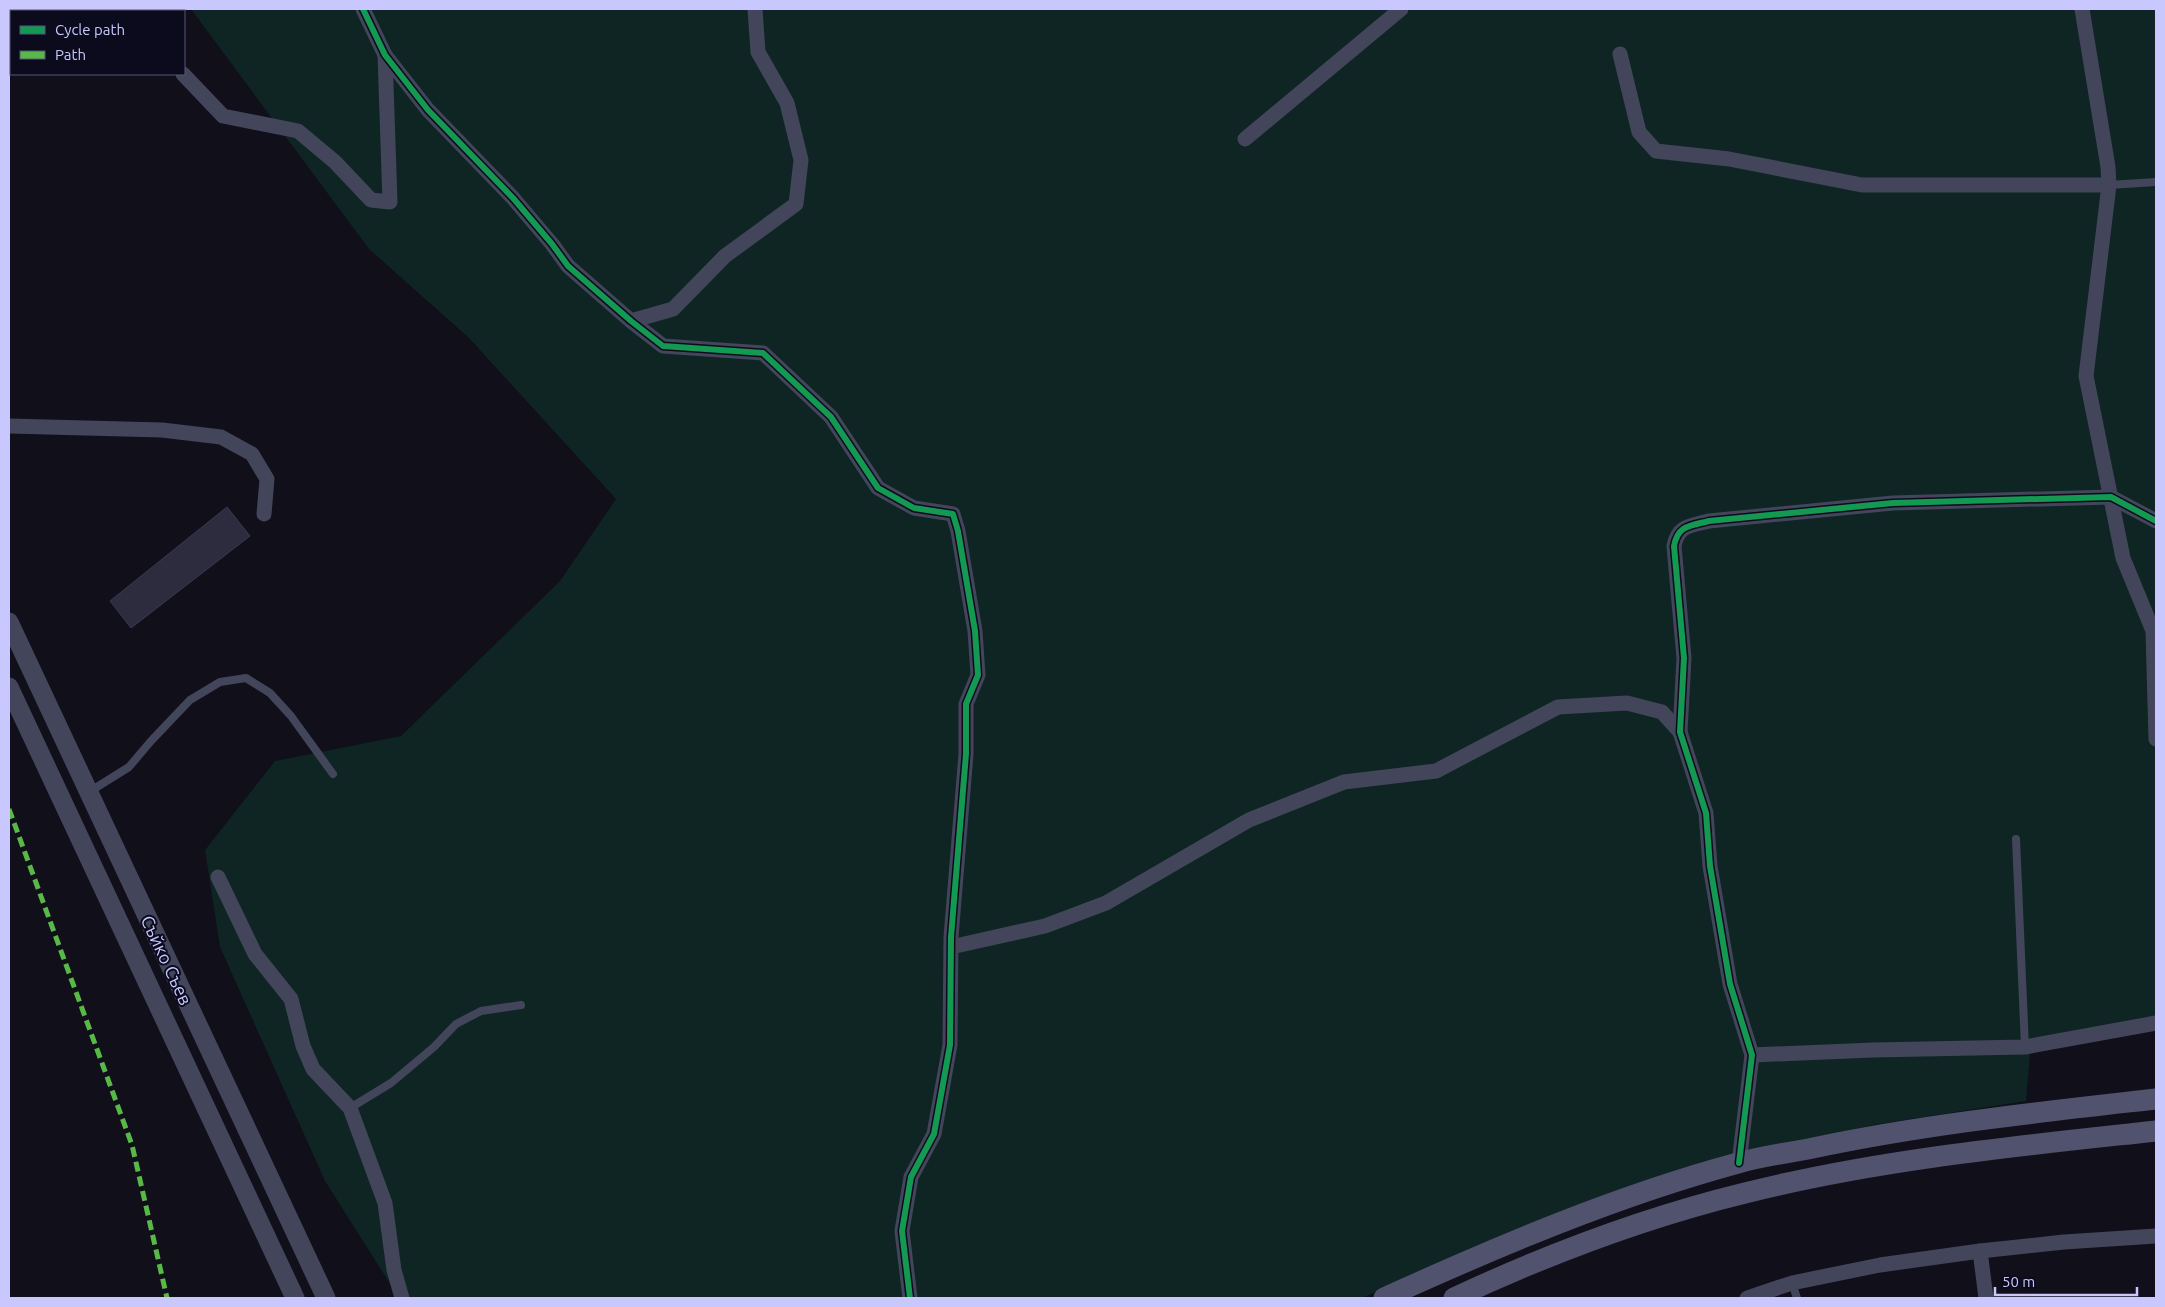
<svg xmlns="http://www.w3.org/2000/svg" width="2165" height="1307" font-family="Ubuntu,sans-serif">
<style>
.green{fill:#0e2523}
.building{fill:#2d2c3e;stroke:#3a3950}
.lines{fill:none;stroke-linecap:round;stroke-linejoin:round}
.service{stroke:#43455b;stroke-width:8}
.minor{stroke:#43455b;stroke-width:15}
.tertiary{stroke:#43455b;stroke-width:19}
.secondary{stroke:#50526e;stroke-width:21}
.quiet{stroke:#58b947;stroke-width:5;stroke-dasharray:10 5;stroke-linecap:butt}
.cycleway-casing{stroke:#0c0b1e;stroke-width:9}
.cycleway{stroke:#139951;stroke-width:6}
.labels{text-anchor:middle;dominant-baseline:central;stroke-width:4;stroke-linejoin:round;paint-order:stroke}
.street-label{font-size:18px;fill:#c8c8ff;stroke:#0c0b1e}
</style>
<rect width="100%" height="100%" fill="#100f1a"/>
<path class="green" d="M191 9H2156V1020L2031 1043 2026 1101 1873 1125 1710 1162 1426 1269 1362 1298H399L325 1181 220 947 205 850 275 761 401 736 560 581 616 499 469 338 369 249Z"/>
<path class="building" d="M227 507 250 536 131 628 110 601Z"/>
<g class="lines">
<g class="service">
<path d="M2109 185 2156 182"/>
<path d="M89 792 129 767 151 741 190 700 220 682 246 678 270 693 291 716 333 774"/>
<path d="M2016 839 2025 1047"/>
<path d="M350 1108 391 1083 434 1047 456 1024 481 1011 521 1005"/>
<path d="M1792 1283 1797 1298"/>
</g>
<g class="minor">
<path d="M149 9 151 11"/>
<path d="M363 9 385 55 428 110 513 198 552 244 568 266 631 321 663 346 763 353 831 417 878 488 914 508 953 514 958 531 975 631 978 675 966 704V754L951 937 950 1045 934 1134 911 1177 902 1231 910 1298"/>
<path d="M2082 9 2108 167 2109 185 2086 376 2123 558 2153 631 2156 739"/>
<path d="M1620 54 1639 132 1656 151 1729 159 1862 185H2109"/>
<path d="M183 74 223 116 298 131 335 162 371 200 390 202 385 55"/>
<path d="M1245 139 1401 9"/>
<path d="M631 321 673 309 725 256 796 204 801 160 787 103 758 52 755 9"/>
<path d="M9 426 162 430 221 437 252 454 267 479 264 514"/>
<path d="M218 877 255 954 291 999 303 1046 313 1069 350 1108 385 1203 394 1270 402 1298"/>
<path d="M951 947 1045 926 1106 903 1249 820 1344 782 1436 771 1558 707 1627 703 1662 712 1680 732"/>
<path d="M1752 1055 1873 1050 2025 1047 2156 1023"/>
<path d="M1739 1163 1752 1055 1730 984 1710 866 1706 813 1680 732 1684 658 1674 546C1678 525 1690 526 1709 521L1893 503 2111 497 2156 521"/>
<path d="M1980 1251 1986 1298"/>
<path d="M1747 1298 1792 1283 1880 1265 1980 1251 2064 1242 2156 1236"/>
</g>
<g class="tertiary">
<path d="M9 622 326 1298"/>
<path d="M9 687 295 1298"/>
</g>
<g class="secondary">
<path d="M1384 1298C1499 1246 1616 1196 1738 1163 1762 1156 1788 1153 1813 1148 1926 1124 2041 1112 2156 1099"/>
<path d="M1454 1298C1546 1255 1647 1217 1745 1193 1880 1159 2019 1146 2156 1131"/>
</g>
<path class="quiet" d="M9 809 132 1145 167 1298"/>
<defs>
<g id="cycleway">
<path d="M363 9 385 55 428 110 513 198 552 244 568 266 631 321 663 346 763 353 831 417 878 488 914 508 953 514 958 531 975 631 978 675 966 704V754L951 937 950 1045 934 1134 911 1177 902 1231 910 1298"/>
<path d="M1739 1163 1752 1055 1730 984 1710 866 1706 813 1680 732 1684 658 1674 546C1678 525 1690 526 1709 521L1893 503 2111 497 2156 521"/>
</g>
</defs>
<use href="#cycleway" class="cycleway-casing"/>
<use href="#cycleway" class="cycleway"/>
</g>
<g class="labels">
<g class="street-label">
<text transform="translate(167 960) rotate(65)">Съйко Съев</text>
</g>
</g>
<rect width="2165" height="1307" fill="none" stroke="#c8c8ff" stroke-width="20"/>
<rect x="10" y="10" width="175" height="65" fill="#0c0b1e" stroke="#575778"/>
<rect x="20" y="26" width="25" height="8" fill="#139951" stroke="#575778"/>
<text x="55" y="35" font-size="15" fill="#c8c8ff">Cycle path</text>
<rect x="20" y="51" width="25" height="8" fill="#58b947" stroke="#575778"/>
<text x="55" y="60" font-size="15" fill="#c8c8ff">Path</text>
<path d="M1995 1287v8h142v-8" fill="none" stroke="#c8c8ff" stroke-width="2.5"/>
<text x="2002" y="1287" font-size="15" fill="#c8c8ff" stroke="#0c0b1e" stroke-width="4" paint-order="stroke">50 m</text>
</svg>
